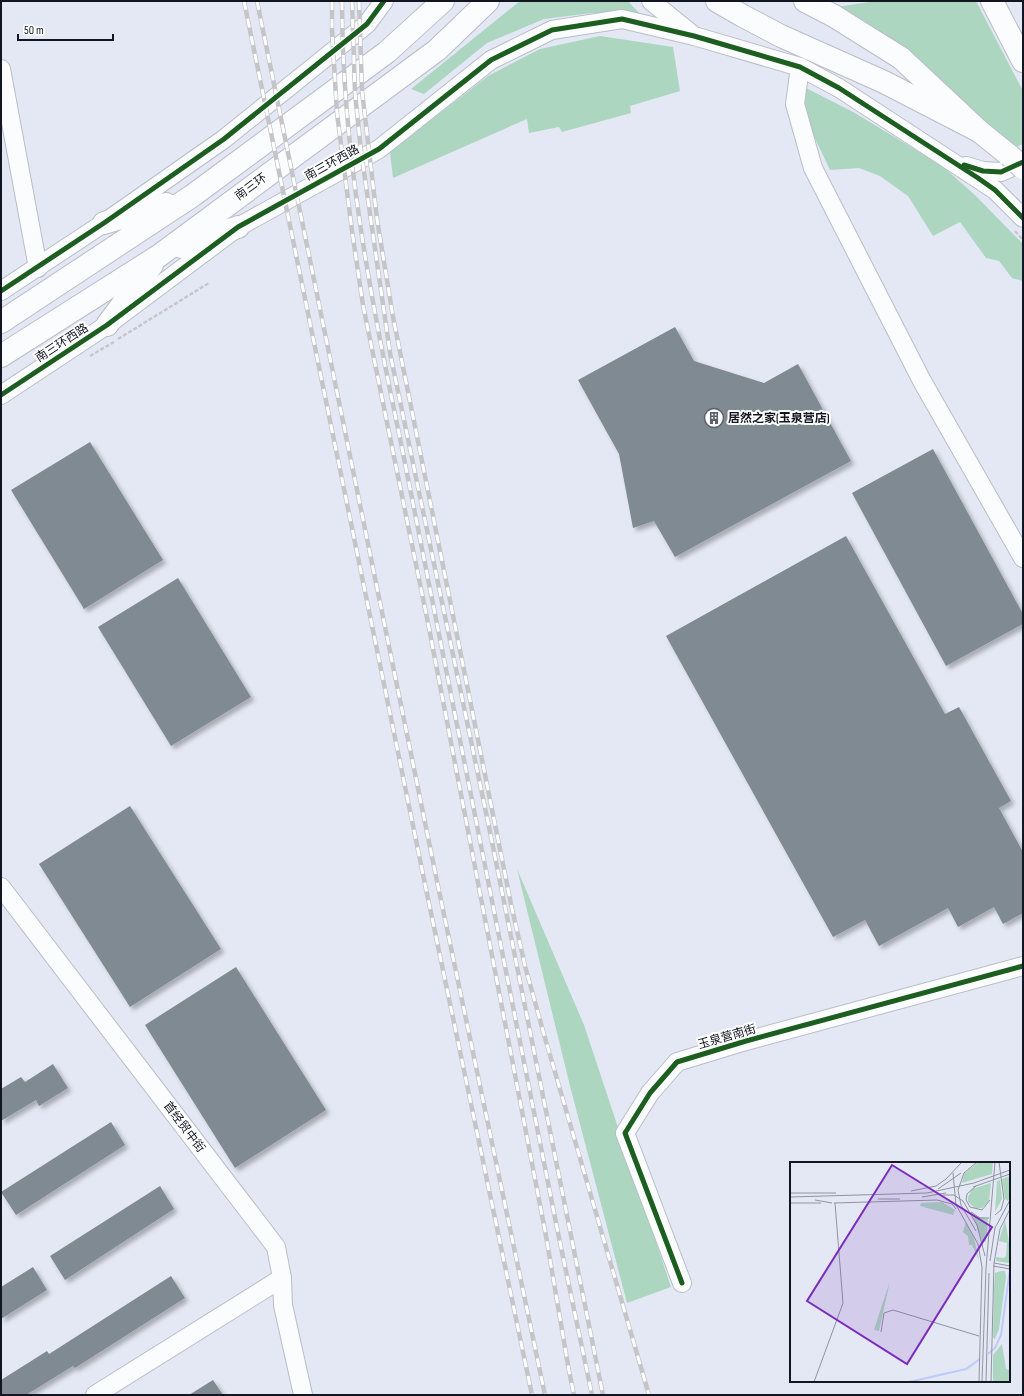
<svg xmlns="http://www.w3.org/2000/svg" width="1024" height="1396" font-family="'Sofia Sans Condensed','Noto Sans SC',sans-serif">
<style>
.green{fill:#acd6c0}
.building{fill:#808a92;filter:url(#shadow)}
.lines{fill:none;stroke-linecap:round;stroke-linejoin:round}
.minor-casing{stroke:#b9bdc8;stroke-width:20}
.highway-casing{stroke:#b9bdc8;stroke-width:24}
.path{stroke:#c6c7cd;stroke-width:2.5;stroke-dasharray:4 2;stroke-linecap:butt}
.minor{stroke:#fbfcfd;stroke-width:18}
.highway{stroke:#fbfcfd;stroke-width:22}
.rail-casing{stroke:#c5c5c9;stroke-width:4.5}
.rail{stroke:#fff;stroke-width:3;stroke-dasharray:9;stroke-linecap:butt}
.highway-bridge-casing{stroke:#b9bdc8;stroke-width:24;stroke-linecap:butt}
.highway-bridge{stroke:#fbfcfd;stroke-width:22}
.cycleway-casing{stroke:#fff;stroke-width:8}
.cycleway{stroke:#1b5e20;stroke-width:5}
.labels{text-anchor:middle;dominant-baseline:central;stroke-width:4;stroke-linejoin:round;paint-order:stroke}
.street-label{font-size:12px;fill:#121522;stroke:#fff}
.poi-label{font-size:12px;font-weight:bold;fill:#121522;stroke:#fff;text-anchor:start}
.inset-river{fill:none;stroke:#becbfa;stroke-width:2}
.inset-road{fill:none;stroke:#9094a0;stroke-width:1}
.view{fill:#7b2cbf;fill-opacity:0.15;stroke:#7b2cbf;stroke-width:2}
.inset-edge{fill:none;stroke:#121522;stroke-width:2}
</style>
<defs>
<filter id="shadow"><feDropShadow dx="3.5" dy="3.5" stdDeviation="2" flood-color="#0004"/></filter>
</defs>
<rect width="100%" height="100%" fill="#e4e8f4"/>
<g class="green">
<path d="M520 1H628L639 13H592L544 19 487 43 424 94 411 89Z"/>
<path d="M876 1H976L1023 91V144L1014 148 830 8Z"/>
<path d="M600 36 673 47 680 91 630 106 631 113 562 132 559 127 529 133 527 119 393 178 390 152 488 76 540 49Z"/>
<path d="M806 88 855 113 942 166 975 195 1023 244V281L1012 278 999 261 986 258 960 222 933 236 908 196 880 176 859 168 830 170 804 115Z"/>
<path d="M517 869 584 1025 671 1287 627 1303 570 1086Z"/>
</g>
<g class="building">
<path d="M675 327 694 361 764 383 798 364 851 461 675 557 654 521 633 528 619 454 578 380Z"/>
<path d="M90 442 163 560 84 609 11 490Z"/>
<path d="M933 449 1023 614V624L946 666 852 493Z"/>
<path d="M846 536 945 714 959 707 1011 801 999 808 1023 852V913L1003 924 994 907 958 927 948 908 879 946 865 920 833 937 666 636Z"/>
<path d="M178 578 251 697 171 746 98 627Z"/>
<path d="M130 806 221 949 130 1007 39 864Z"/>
<path d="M236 967 326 1110 235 1168 145 1025Z"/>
<path d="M53 1064 68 1088 39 1106 36 1100 1 1121V1089L21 1077 25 1082Z"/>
<path d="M111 1122 125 1145 16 1215 1 1192Z"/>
<path d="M160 1186 174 1209 65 1280 50 1256Z"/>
<path d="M33 1267 47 1290 1 1319V1287Z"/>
<path d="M171 1276 185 1298 75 1368 73 1366 26 1395H1V1380L47 1351 49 1354Z"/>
<path d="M213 1380 223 1395H189Z"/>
</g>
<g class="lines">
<defs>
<g id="minor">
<path d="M651 1 694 36 800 67 839 88 995 190 1023 218"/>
<path d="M800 67 795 104 813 168 922 381 1023 558"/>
<path d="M1 69 38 268"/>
<path d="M966 166 983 171 1001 172 1023 162"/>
<path d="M1 291 104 223 224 139 367 24 384 1"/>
<path d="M1 395 107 325 238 227 379 149 491 60 552 30 622 19 694 36"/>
<path d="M1 887 276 1247 282 1278 283 1305 303 1395"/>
<path d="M682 1283 625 1133 650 1093 677 1062 746 1041 1023 966"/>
<path d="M95 1395 282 1278"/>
</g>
<g id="highway">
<path d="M717 1 743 16 781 36 884 82 979 131"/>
<path d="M805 1 834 16 901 58 979 131 1010 156"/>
<path d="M992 1 1023 61"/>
<path d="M104 223 166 204"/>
<path d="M182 247 238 227"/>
<path d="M1 322 192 196 387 52 443 1"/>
<path d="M107 325 152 265"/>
<path d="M1 356 160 255 437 50 488 1"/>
</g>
</defs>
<use href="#minor" class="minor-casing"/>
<use href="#highway" class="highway-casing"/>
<g class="path">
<path d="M1015 231 1023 240"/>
<path d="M118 339 209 283"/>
<path d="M90 356 114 342"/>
</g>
<use href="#minor" class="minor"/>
<use href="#highway" class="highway"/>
<defs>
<g id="rail">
<path d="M244 1 426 889 532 1395"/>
<path d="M257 1 438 886 545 1395"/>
<path d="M332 1V31L337 113 352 231 363 305 429 628 546 1236 569 1371 574 1395"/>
<path d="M342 1C342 152 371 301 402 448L558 1233 592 1395"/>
<path d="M352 1 355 93 361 151 390 353 489 827 603 1395"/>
<path d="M359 1 362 91 377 219 393 317 511 904 525 966 543 1031 649 1395"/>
</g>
</defs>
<use href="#rail" class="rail-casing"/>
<use href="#rail" class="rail"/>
<defs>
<path id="highway-bridge" d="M1010 156 1023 168"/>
</defs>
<use href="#highway-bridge" class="highway-bridge-casing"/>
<use href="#highway-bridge" class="highway-bridge"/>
<defs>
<g id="cycleway">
<path d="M964 165 983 171 1001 172 1023 162"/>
<path d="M1 291 104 223 224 139 367 24 384 1"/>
<path d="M1 395 107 325 238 227 379 149 491 60 552 30 622 19 694 36 800 67 839 88 978 178 995 190 1023 218"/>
<path d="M682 1283 625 1133 650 1093 677 1062 746 1041 1023 966"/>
</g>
</defs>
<use href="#cycleway" class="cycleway-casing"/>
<use href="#cycleway" class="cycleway"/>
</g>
<defs>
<symbol id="building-ring" viewBox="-11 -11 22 22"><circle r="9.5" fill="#fff" stroke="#5c5f6c" stroke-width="1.5"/><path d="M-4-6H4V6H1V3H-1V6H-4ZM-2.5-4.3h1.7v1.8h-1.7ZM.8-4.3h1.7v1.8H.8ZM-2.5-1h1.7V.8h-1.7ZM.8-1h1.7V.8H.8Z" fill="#5c5f6c"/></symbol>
</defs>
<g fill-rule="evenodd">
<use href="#building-ring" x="703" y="407" width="22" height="22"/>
</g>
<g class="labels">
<g class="street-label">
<text transform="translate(332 163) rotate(-29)">南三环西路</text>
<text transform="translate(251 187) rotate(-36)">南三环</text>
<text transform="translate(62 343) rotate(-33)">南三环西路</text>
<text transform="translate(727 1037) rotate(-16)">玉泉营南街</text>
<text transform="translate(184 1127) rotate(53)">首经贸中街</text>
</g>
<g class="poi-label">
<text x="728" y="418">居然之家(玉泉营店)</text>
</g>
</g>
<g transform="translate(790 1162)">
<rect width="220" height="220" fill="#e4e8f4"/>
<path d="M203 0 202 12 172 21 174 12 187 1ZM220 14V35L218 39 215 37 212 17ZM210 18 212 37 205 50 207 19ZM201 21 199 39 192 46 186 47 178 40V35L182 27ZM152 40 165 48 163 53 130 44 131 41ZM183 54 198 56 196 80 192 79ZM215 58 220 86 219 101 206 99V95L214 96 216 94 217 81 209 79ZM176 60 184 76 189 98 182 83H179L178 74 173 70ZM211 109H215L216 115 209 167 205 177 203 176 204 126 205 111ZM100 119 89 169 84 168 92 143ZM212 182 216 207 220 208V220H203V193Z" fill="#acd6c0"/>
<path class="inset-river" d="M220 57V73M198 192 205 186 211 173 220 107M119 220 176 207 190 197"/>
<path class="inset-road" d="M163 11 166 43 188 82 192 105 189 220M186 24 177 32 176 38 180 45 192 48 200 38M183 25 220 12M148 27 171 11M121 29 146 24 156 17 172 0M0 31H46M153 33H164L173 39 187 63 195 94M0 35 137 31 184 21 220 8M132 35 156 31M88 37H110M25 38 42 41M0 41H31M44 41 147 38 162 42 166 47M181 50 190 56H199M205 53 211 48 214 37 209 0M186 69 171 43 168 28 174 11 187 0M200 99 205 66 220 38M204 101 220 104M203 104 220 107M91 170 94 151 103 148 189 174M24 220 53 141 45 41M192 220 196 106 205 0M196 220 199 111M201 220 204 101 210 67 220 47"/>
<path class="view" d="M102 3 202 65 117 202 17 139Z"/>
<rect width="220" height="220" class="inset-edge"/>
</g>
<rect width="1024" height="1396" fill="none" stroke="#121522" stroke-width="4"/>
<path d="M18 34v6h95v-6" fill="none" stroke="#121522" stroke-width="2"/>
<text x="24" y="34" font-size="12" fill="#121522" stroke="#ffffff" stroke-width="3" paint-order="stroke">50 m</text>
</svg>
